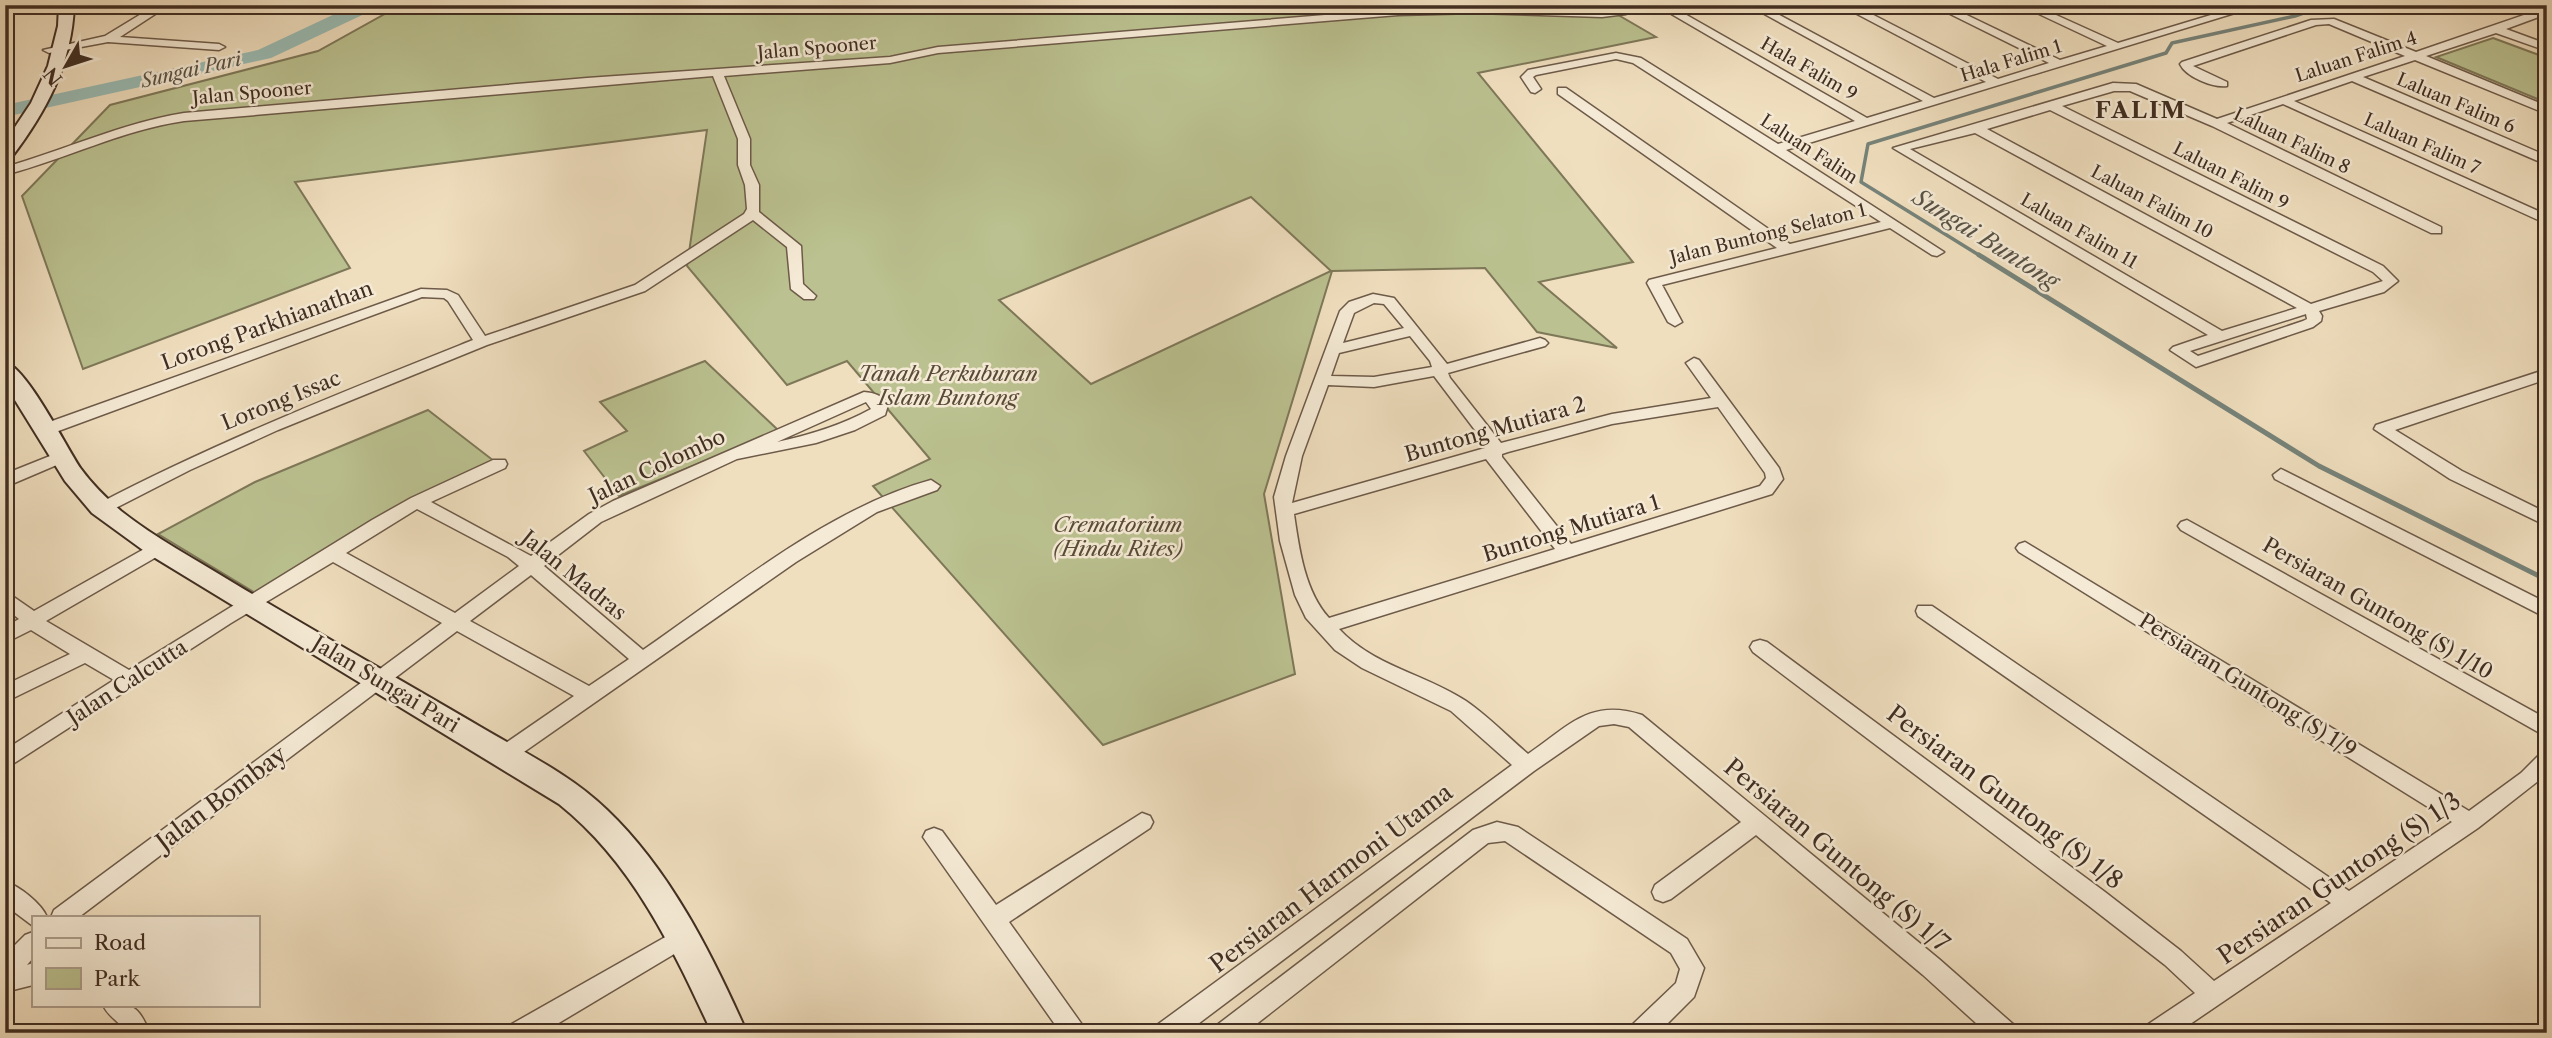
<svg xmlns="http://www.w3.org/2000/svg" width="2552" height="1038" font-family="'Libre Caslon Text',serif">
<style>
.green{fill:#bbc190;stroke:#7e7859;stroke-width:2;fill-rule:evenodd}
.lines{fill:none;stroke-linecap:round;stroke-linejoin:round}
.stream-far1{stroke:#76837a;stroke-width:3.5}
.stream{stroke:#76837a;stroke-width:5}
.river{fill:#9abcb4;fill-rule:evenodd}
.minor-casing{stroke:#6d5a49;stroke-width:3}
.secondary-casing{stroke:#412e22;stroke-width:4}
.minor{fill:#f5ead5;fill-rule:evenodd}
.secondary{fill:#f5ead5;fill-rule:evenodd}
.labels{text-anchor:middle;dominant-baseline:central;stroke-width:5;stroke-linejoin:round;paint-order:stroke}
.far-street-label{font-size:18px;fill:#412e22;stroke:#f5ead5}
.far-water-label{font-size:19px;font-style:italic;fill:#575246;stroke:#f5ead5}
.street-label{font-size:21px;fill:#412e22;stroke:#f5ead5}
.park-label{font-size:21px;font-style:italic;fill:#594b38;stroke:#f5ead5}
.far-district-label{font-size:23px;font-weight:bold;letter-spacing:2px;fill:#412e22;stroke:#f5ead5}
.water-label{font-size:23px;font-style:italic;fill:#575246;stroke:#f5ead5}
.near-street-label{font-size:24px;fill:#412e22;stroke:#f5ead5}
</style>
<rect width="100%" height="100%" fill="#f0dfbf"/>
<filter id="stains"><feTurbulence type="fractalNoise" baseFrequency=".00286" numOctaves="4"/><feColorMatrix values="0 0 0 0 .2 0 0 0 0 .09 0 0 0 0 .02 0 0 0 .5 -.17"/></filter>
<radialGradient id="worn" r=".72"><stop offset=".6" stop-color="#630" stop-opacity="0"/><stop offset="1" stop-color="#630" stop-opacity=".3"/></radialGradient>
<g class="green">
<path d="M401 5H1601L1656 37 1478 73 1633 262 1539 282 1617 348 1537 332 1485 268 1332 271 1264 494 1295 674 1103 745 873 486 930 459 847 361 787 385 687 266 707 130 295 182 350 268 83 369 22 196 110 105 318 51ZM1251 197 1331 271 1091 384 999 300Z"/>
<path d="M2493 38 2547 58V103L2436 57Z"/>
<path d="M705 361 779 431 619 496 584 451 627 431 600 402Z"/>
<path d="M428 410 494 461 257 594 158 534 255 482Z"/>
</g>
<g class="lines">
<path class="stream-far1" d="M1982 257 1861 182 1868 144 2166 53 2172 43 2295 16 2326 5"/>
<path class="stream" d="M1979 255 2319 466 2547 580"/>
<path class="river" d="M354 5H378L375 9 271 58 5 117V105L258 50Z"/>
<defs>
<g id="minor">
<path d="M156 5H169L120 37 219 44 225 47 219 50 108 42 49 53 43 50 105 36Z"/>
<path d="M203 5C223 5 270 0 285 10L280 13 208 8Z"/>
<path d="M1628 5H1643L1626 14 1602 17 1476 13 1398 15 938 53 890 63 724 76 750 139V165L759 185V212L801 246 803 284 816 296 814 299H804L791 289 787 247 753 220 645 291 487 345 278 430 190 470 102 515 96 513 93 509 96 505C218 441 345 391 473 340L448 301 444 298 422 297 53 433H41L39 429 41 425 421 289 447 290 458 295 485 336 635 285 744 214 747 209 745 185 738 165V139L713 76 184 121C122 130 66 159 5 175V167C65 150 122 123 184 113L587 78 890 57 938 47 1398 9 1476 7 1602 11Z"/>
<path d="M1656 5H1669L1867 118 1923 101 1748 5H1761L1934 98 1986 82 1840 5H1854L1998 79 2049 63 1932 5H1946L2060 60 2107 46 2020 5H2034L2118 43 2244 5H2261L1786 150 1944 252 1937 256 1932 255 1890 228 1662 285 1682 322 1675 326 1668 322 1647 283 1649 280 1777 248 1558 94V88H1566L1790 244 1881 222 1633 63 1616 59 1536 75 1533 77 1541 89 1535 93 1531 92 1521 77 1528 70 1616 53 1641 58 1778 144 1855 121Z"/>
<path d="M2547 7V14L2506 29 2547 44V51L2496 33 2426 56 2547 106V114L2415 60 2363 77 2547 156V165L2352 81 2294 101 2547 215V224L2283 104 2227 123 2441 227V233H2431L2212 126 2130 91H2114L2062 106 2383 266 2398 281 2384 292 2319 311 2322 316 2321 321 2313 327 2196 367 2170 350 2173 347 2208 335 1893 148 2113 83 2136 84 2217 119 2405 56 2329 24 2316 25 2193 66 2227 82V86C2213 88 2186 77 2180 64L2182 62 2311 20 2334 19 2416 52ZM2050 110 2373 272 2383 281 2311 304 1987 129ZM1975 133 2297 308 2222 331 1910 149ZM2306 314 2307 319 2303 321 2198 356 2190 351Z"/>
<path d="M1373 294 1394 298 1447 364 1540 338 1545 340 1548 343 1545 346 1448 373 1450 378 1501 443 1612 414 1711 398 1686 363 1694 358 1699 360 1779 468 1783 479 1772 494 1339 629C1373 666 1425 674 1466 701 1488 716 1507 736 1528 754 1569 726 1590 698 1642 715L1939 959 2014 1025 2017 1033H1987L1923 975 1756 835 1671 899 1663 902 1655 899 1652 892 1655 885 1741 822 1629 727 1614 724 1599 726 1534 771 1186 1033H1154L1157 1025 1512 765 1451 711 1362 668 1335 650 1306 618 1295 595 1280 541 1274 497 1286 456 1340 311 1349 302ZM1374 303 1384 304 1404 328 1343 343 1354 313ZM1410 336 1430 361 1432 367 1374 377 1331 376 1339 353ZM1434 376 1484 442 1485 448 1292 503 1302 456 1328 385 1374 387ZM1718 407 1765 473 1766 478 1760 486 1571 544 1502 457V454L1508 452 1612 424ZM1486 459 1555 549 1329 618C1305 592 1299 549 1294 514Z"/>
<path d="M2547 369V379L2395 430 2462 471 2547 513V526L2450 479 2374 429 2376 425Z"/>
<path d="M864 392C875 393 882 395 888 405L885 415 855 430 816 443 737 459 601 522 544 566 643 650C730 590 829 508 931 480L940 486 937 490 877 512 796 562 511 761 504 763 497 761 494 755 497 749 574 696 457 631 79 917H51L54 910 442 623 333 562 231 623 5 769V750L114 680 85 663 5 702V685L70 654 31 630 5 643V627L19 619 5 608V591L34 611 153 544H165L168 548 165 552 46 621 129 670 372 520 411 498 493 460H505L507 464 505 468 431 502 531 556 589 514 613 501ZM866 402 871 409C842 425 809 435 777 442ZM417 509 508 557 519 566 455 613 346 553ZM531 575 629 659 589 686 470 621Z"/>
<path d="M60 452 68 457 66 461 5 487V474Z"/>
<path d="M2281 469 2547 603V618L2275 479 2273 475Z"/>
<path d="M2187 520 2547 719V737L2181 530 2178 526 2181 522Z"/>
<path d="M2025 542 2469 811 2521 773 2540 754 2547 752V774L2478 828 2177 1033H2144L2147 1025 2195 993 2165 965 2089 906 1753 652 1750 647 1753 642 1760 640 1767 642 2105 892 2181 951 2214 981 2331 903 1918 616 1916 611 1918 606H1932L2349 891 2452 822 2019 552 2016 548 2019 544Z"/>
<path d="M1142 813 1150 816 1153 822 1150 828 1009 922 1088 1033H1061L923 837 926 831 934 828 942 831 996 905Z"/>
<path d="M1497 822 1518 827 1687 939 1704 968 1694 997 1658 1033H1629L1632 1025 1676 983 1680 969 1671 953 1505 841 1488 843 1245 1033H1214L1217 1025 1473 830Z"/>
<path d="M5 881C20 887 41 903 47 917H33V926L5 905Z"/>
<path d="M683 927 691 930 695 937 691 944 542 1033H507L510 1025Z"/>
<path d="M33 932V958L27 965 33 963V985L5 992V955L25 935Z"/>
<path d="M103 1005C134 1004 137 1004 150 1033H126C120 1021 108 1017 103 1005Z"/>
</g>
<g id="secondary">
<path d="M59 5H74C72 64 46 112 11 158L5 159V142L31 103 48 66 58 26Z"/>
<path d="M5 362C27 368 66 447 81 469 92 484 106 498 121 511 155 538 195 559 232 582 314 631 397 678 479 726 523 752 570 774 607 810 670 870 712 954 747 1033H712C673 949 633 863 559 804L147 553 92 513 65 481 5 384Z"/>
</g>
</defs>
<use href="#minor" class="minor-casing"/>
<use href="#secondary" class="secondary-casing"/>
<use href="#minor" class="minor"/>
<use href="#secondary" class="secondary"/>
</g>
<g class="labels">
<g class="far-street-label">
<text transform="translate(817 48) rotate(-5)">Jalan Spooner</text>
<text transform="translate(2356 57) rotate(-18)">Laluan Falim 4</text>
<text transform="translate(2011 61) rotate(-17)">Hala Falim 1</text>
<text transform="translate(1809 69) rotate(30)">Hala Falim 9</text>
<text transform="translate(252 93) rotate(-5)">Jalan Spooner</text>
<text transform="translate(2456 103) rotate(23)">Laluan Falim 6</text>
<text transform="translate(2292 141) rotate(26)">Laluan Falim 8</text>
<text transform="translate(2422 144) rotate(24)">Laluan Falim 7</text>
<text transform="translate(1809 149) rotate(33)">Laluan Falim</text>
<text transform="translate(2231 176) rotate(27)">Laluan Falim 9</text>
<text transform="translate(2152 202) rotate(28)">Laluan Falim 10</text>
<text transform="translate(2079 231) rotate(30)">Laluan Falim 11</text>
<text transform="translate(1768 234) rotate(-14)">Jalan Buntong Selaton 1</text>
</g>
<g class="far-water-label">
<text transform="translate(191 70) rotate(-13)">Sungai Pari</text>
</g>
<g class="street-label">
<text transform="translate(267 325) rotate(-20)">Lorong Parkhianathan</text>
<text transform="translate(281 400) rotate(-22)">Lorong Issac</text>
<text transform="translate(1495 429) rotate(-16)">Buntong Mutiara 2</text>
<text transform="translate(657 466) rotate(-25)">Jalan Colombo</text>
<text transform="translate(1571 528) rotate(-17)">Buntong Mutiara 1</text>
<text transform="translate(574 575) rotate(39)">Jalan Madras</text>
<text transform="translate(2378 608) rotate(30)">Persiaran Guntong (S) 1/10</text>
<text transform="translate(127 682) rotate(-33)">Jalan Calcutta</text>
<text transform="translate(386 684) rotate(31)">Jalan Sungai Pari</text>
<text transform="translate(2248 685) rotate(32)">Persiaran Guntong (S) 1/9</text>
</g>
<g class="park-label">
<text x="948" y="373">Tanah Perkuburan<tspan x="948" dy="24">Islam Buntong</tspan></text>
<text x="1118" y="524">Crematorium<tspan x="1118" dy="24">(Hindu Rites)</tspan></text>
</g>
<g class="far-district-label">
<text x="2141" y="110">FALIM</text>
</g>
<g class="water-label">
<text transform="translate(1986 239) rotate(32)">Sungai Buntong</text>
</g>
<g class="near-street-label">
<text transform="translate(2005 797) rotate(37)">Persiaran Guntong (S) 1/8</text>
<text transform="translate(221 798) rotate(-37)">Jalan Bombay</text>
<text transform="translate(1837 855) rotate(40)">Persiaran Guntong (S) 1/7</text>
<text transform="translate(1331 878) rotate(-37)">Persiaran Harmoni Utama</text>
<text transform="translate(2339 878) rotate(-34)">Persiaran Guntong (S) 1/3</text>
</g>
</g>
<rect width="2552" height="1038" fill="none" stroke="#f0dfbf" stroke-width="28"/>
<rect x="7" y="7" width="2538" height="1024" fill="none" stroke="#412e22" stroke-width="3.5"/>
<rect x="14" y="14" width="2524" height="1010" fill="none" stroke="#412e22" stroke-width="2"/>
<rect x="32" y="916" width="228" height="91" fill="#f5ead5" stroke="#ad9f8d" stroke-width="2"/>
<rect x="46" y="938" width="35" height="10" fill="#f5ead5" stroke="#ad9f8d" stroke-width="2"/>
<text x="94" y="950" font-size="21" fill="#412e22">Road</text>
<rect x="46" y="968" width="35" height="21" fill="#bbc190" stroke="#ad9f8d" stroke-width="2"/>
<text x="94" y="986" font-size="21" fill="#412e22">Park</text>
<g transform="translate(66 66) rotate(231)" stroke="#f5ead5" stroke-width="5" paint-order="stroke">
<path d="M0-5L12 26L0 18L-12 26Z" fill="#412e22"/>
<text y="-10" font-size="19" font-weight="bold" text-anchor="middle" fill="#412e22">N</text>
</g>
<rect width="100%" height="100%" filter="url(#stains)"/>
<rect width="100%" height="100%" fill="url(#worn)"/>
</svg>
